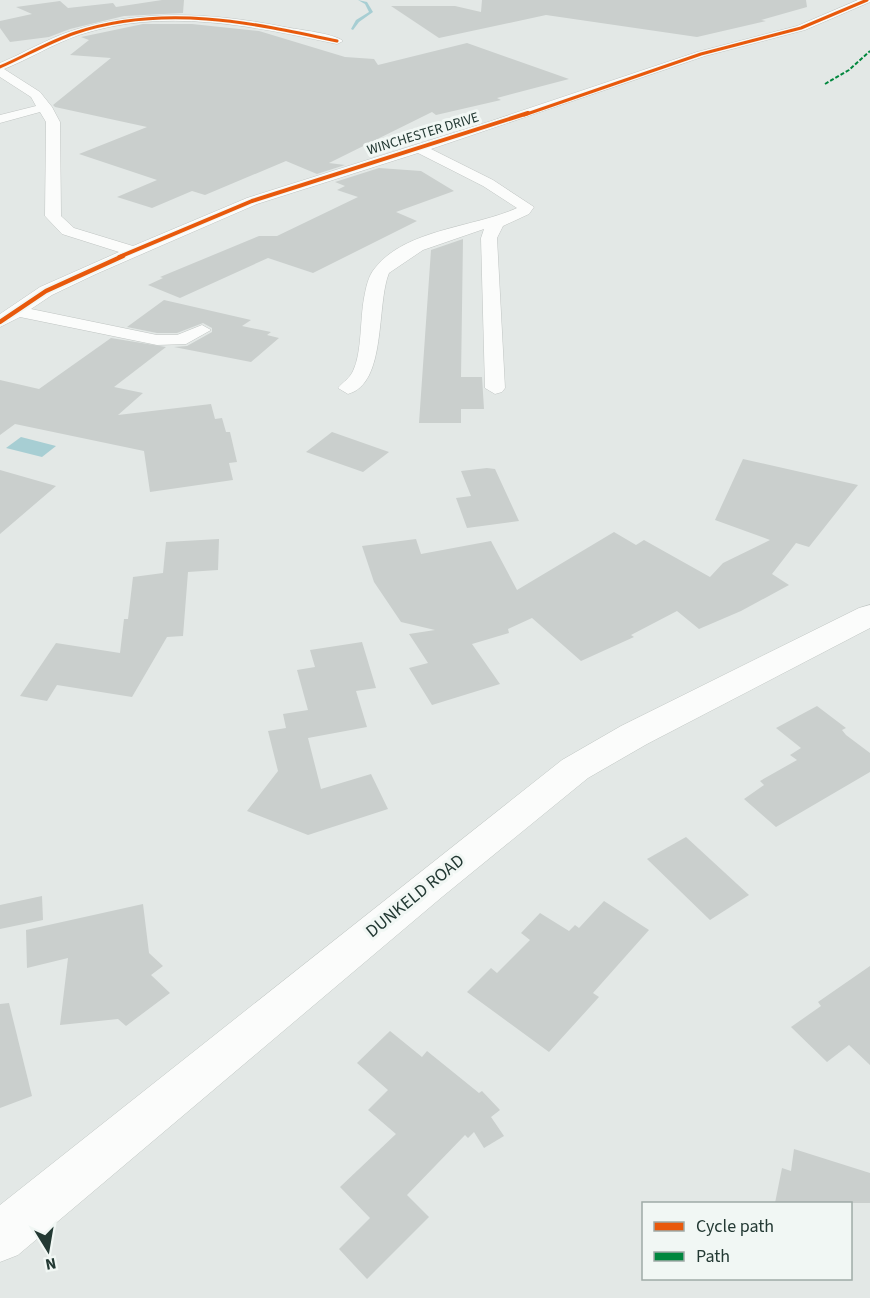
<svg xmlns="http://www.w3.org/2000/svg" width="870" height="1298" font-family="'Source Sans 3',sans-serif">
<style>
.water{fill:#a7ced3}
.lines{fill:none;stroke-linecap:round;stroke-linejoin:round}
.stream{fill:#a7ced3;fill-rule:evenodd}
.building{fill:#cacfcd}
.street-casing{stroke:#c0c5c3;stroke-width:1}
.secondary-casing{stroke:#c0c6c3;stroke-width:1}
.street{fill:#fbfcfb;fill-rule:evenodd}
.secondary{fill:#fbfcfb;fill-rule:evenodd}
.quiet{stroke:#00873e;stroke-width:2;stroke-dasharray:4 2;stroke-linecap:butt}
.cycleway-far2-casing{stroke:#f1f7f4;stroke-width:4.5}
.cycleway-far1-casing{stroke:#f1f7f4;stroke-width:6}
.cycleway-casing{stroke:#f1f7f4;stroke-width:8}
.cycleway-far2{stroke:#e8590c;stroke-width:3}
.cycleway-far1{stroke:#e8590c;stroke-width:4}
.cycleway{stroke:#e8590c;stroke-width:4.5}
.labels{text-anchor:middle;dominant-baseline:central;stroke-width:6;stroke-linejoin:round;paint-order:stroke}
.far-street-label{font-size:14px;fill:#233933;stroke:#f1f7f4}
.near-street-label{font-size:18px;fill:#233933;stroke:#f1f7f4}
</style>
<rect width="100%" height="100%" fill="#e3e8e6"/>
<path class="water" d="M21 437 56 446 42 457 6 448Z"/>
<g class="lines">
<path class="stream" d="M358 0 367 2 373 12 359 22 353 30 351 29 356 20 369 12 365 4Z"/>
</g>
<g class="building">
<path d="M162 0H184L183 13 124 16 70 29 49 37 10 42 0 28V21L32 14 16 7 60 1 68 8 113 3 116 7Z"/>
<path d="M482 0H806L807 7 761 20 766 21 697 37 546 15 439 38 391 6H455L481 12Z"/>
<path d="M143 24H192L259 31 345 57 374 59 378 65 467 43 569 79 497 98 501 100 436 115 432 112 329 163 345 165 317 174 286 161 205 195 192 191 152 208 117 197 157 180 79 154 147 127 55 107 53 105 111 58 70 55 89 40 81 37Z"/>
<path d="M379 168 421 171 454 191 396 212 417 221 313 273 268 258 180 298 148 285 163 278 160 277 259 236H277L358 197 337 190 345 186 335 182Z"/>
<path d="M463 239 461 377H482L484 409H461V423H419L431 250Z"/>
<path d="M164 300 251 320 242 326 271 332 267 335 279 338 251 362 174 347 187 346 212 332V328L203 323 177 333H157L127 327Z"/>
<path d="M111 338 166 347 114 387 143 393 118 415 211 404 215 419 222 418 226 432H230L237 462 229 463 233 480 150 492 144 451 15 424 0 435V380L39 389Z"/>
<path d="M332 432 389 452 363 472 306 452Z"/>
<path d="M743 459 858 485 809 547 796 543 772 574 789 585 741 611 699 629 677 611 631 635 634 637 581 661 532 618 508 629 509 633 472 644 500 684 432 705 409 668 428 663 409 634 435 630 401 622 374 582 362 546 416 539 421 554 491 541 517 590 614 532 636 545 644 540 710 577 723 563 770 540 715 520Z"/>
<path d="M487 468 495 469 519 521 467 528 456 498 471 496 461 471Z"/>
<path d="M0 470 56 486 0 534Z"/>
<path d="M219 539 218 570 188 572 183 636 167 637 132 697 57 685 47 701 20 696 56 643 120 653 124 619H128L133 577 163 573 166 542Z"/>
<path d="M362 642 376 688 356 691 367 727 308 738 321 789 371 774 388 809 308 835 247 811 278 771 268 731 286 728 283 714 308 710 297 670 315 667 310 650Z"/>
<path d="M817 706 846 728 842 730 846 735 870 753V772L776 827 744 799 764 785 760 781 797 760 790 755 801 748 776 728Z"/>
<path d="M686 837 749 895 710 920 647 859Z"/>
<path d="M42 896 43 920 0 929V905Z"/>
<path d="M604 901 649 930 593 993 599 997 549 1052 467 992 491 968 497 973 530 940 521 933 540 913 569 931 575 925 579 928Z"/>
<path d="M143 904 149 953 163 966 151 975 170 993 126 1026 118 1019 60 1025 68 958 27 968 26 930Z"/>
<path d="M870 966V1065L849 1045 827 1062 791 1027 821 1006 818 1002Z"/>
<path d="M9 1003 32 1096 0 1108V1004Z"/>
<path d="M390 1031 422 1057 427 1051 479 1093 482 1091 500 1110 491 1117 504 1136 484 1148 474 1132 468 1138 465 1135 407 1195 429 1217 367 1279 339 1249 370 1218 340 1187 396 1134 368 1110 388 1090 357 1063Z"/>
<path d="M794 1149 870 1173V1203H775L782 1168 791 1171Z"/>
</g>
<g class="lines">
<defs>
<path id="street" d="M858 0H870V2L805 30 705 56 431 149 493 180 534 207 529 214 503 226 497 238 505 388 502 392 495 394 485 388 481 238 484 229 423 250 389 273C376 305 387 384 348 394L338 388C343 382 350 378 353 371 362 353 360 319 364 298 366 288 368 276 375 268 405 229 476 227 517 208L483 186 418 153 257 204 96 274 52 295 31 309 157 335H177L202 325 211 330 186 344 157 345 20 317 0 327V314L40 287 119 252 62 234 45 216 46 122 40 112 0 123V115L36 106 31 97 0 77V63C24 53 47 39 71 31 142 8 214 13 285 27 299 30 333 33 343 41L337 44C252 26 164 7 79 35 53 44 29 59 4 69L40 92 52 107 60 122 61 216 74 228 133 246 247 198 491 121 697 52 797 26Z"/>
<path id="secondary" d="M870 605V628L647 744 588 778 442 897 18 1255 0 1262V1205L562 760 621 726 859 608Z"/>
</defs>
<use href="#street" class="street-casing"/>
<use href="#secondary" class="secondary-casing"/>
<use href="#street" class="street"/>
<use href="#secondary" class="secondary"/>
<path class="quiet" d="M825 84 849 70 870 51"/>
<defs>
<g id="cycleway-far2">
<path d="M0 67C25 56 49 42 75 33 162 4 251 22 337 41"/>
<path d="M524 115 701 54 801 28 867 0"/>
</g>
<path id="cycleway-far1" d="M119 257 252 201 528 113"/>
<path id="cycleway" d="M0 322 46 291 123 256"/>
</defs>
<use href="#cycleway-far2" class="cycleway-far2-casing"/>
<use href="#cycleway-far1" class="cycleway-far1-casing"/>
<use href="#cycleway" class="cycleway-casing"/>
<use href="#cycleway-far2" class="cycleway-far2"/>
<use href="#cycleway-far1" class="cycleway-far1"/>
<use href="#cycleway" class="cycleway"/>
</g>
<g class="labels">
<g class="far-street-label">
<text transform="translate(423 134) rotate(-17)">WINCHESTER DRIVE</text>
</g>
<g class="near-street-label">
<text transform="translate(415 896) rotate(-39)">DUNKELD ROAD</text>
</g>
</g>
<rect x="642" y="1202" width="210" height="78" fill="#f1f7f4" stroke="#9faba7" stroke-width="1.5"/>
<rect x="654" y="1222" width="30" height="9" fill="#e8590c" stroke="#9faba7" stroke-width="1.5"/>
<text x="696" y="1232" font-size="18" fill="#233933">Cycle path</text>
<rect x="654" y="1252" width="30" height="9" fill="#00873e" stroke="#9faba7" stroke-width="1.5"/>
<text x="696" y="1262" font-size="18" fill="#233933">Path</text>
<g transform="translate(48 1250) rotate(169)" stroke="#f1f7f4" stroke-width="4.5" paint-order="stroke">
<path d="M0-4.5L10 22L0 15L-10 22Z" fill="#233933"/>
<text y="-9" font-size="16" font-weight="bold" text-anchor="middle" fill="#233933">N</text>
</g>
</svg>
